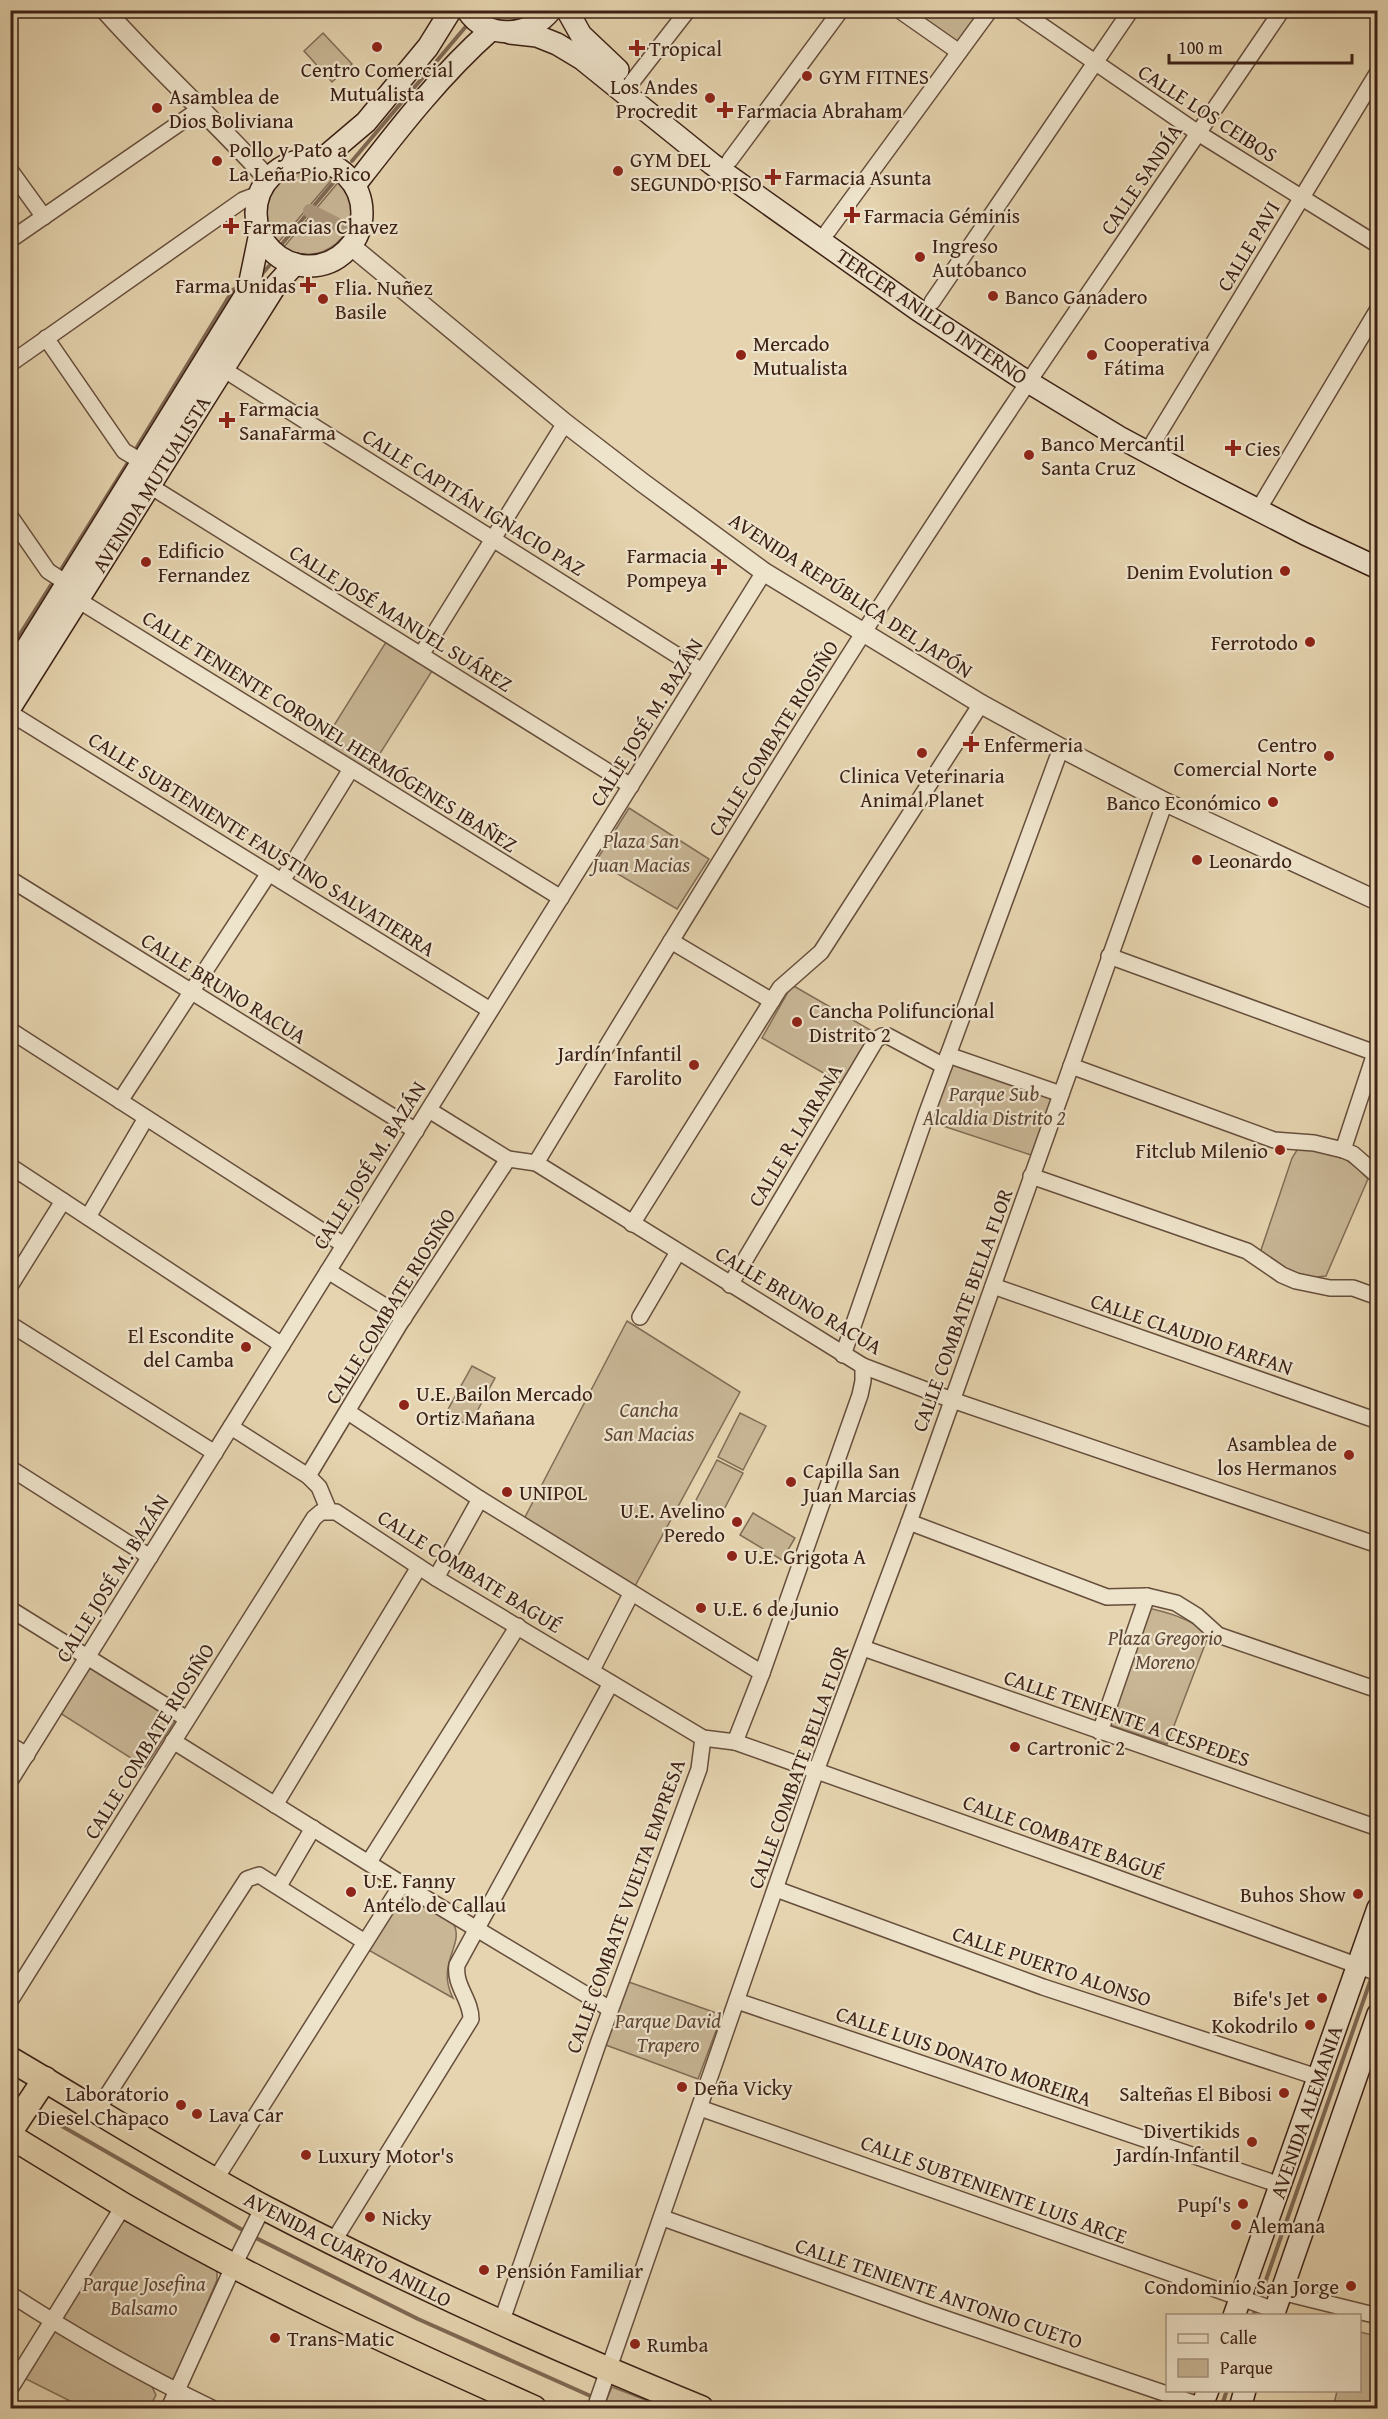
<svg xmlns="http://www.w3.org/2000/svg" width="1388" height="2419" font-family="'Gentium Book Plus',serif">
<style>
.green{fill:#c8b695;stroke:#826c56;stroke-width:1.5}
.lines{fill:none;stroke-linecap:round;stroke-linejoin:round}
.stream{stroke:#7f6853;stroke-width:4}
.canal{stroke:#ac977b;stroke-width:14}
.minor-casing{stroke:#664e3c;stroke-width:18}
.tertiary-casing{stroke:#664e3c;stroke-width:21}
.secondary-casing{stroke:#3c2116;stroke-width:24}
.trunk-casing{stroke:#3c2116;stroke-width:27}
.minor{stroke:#eee3cb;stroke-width:15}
.tertiary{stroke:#eee3cb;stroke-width:18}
.secondary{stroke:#eee3cb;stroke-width:21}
.trunk{stroke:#e5d4af;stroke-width:24}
.poi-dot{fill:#8f2418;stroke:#eee3cb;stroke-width:2}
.labels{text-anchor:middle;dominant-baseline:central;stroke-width:4.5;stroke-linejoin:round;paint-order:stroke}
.poi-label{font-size:21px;fill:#3c2116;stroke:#eee3cb;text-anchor:start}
.street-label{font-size:21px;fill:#3c2116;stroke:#eee3cb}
.park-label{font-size:21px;font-style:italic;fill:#5f4636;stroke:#eee3cb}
</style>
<rect width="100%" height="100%" fill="#e5d4af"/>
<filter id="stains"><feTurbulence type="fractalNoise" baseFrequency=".00333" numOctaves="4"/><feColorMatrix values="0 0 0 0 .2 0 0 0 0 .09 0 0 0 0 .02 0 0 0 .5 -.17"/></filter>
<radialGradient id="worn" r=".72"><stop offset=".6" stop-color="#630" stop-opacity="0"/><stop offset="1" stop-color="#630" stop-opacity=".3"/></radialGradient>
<g class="green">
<path d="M534 10 538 12C520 25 502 21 482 17L488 11Z"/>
<path d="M911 11H983L959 44Z"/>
<path d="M323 33 352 64 332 82 304 51Z"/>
<path d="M302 169 328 170 335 176 276 245C256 214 266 180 302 169Z"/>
<path d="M341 179C375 217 329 274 283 248Z"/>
<path d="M386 642 432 671 369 771 323 743Z"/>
<path d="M629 808 709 859 677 909 596 861Z"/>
<path d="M792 985 872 1031 841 1083 762 1038Z"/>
<path d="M955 1053 1057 1087 1034 1156 931 1122Z"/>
<path d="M1304 1147C1337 1154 1344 1154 1368 1179L1326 1276C1293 1280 1286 1271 1260 1253L1292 1158 1297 1150Z"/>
<path d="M627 1321 740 1392 635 1586 523 1521Z"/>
<path d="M472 1366 495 1378 469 1426 446 1413Z"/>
<path d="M740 1413 766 1426 743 1470 718 1457Z"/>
<path d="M717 1460 743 1473 720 1517 694 1504Z"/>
<path d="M753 1513 795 1538 782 1560 740 1535Z"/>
<path d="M1143 1607C1168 1612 1188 1618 1209 1634L1167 1744 1104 1723Z"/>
<path d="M91 1664 177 1718 145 1767 60 1713Z"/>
<path d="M400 1891 453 1923C466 1944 435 1963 453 1998L365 1948Z"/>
<path d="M626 1981 722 2015 698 2079 603 2044Z"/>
<path d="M124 2212 213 2262 217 2271V2280L174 2382 59 2318Z"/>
<path d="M58 2330 151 2385 156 2395 149 2408H84L22 2377 51 2331Z"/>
<path d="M1360 2332 1377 2336V2408H1353L1334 2404 1337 2391 1360 2390Z"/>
<path d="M612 2387 666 2408H603Z"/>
</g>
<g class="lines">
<g class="stream">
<path d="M352 161 468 24"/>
<path d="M281 245 333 183"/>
<path d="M261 275 269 266"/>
<path d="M137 447 233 290 240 286"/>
<path d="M60 571 127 464"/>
<path d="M10 650 51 585"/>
<path d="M10 2095 20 2101"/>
<path d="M34 2110 246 2232"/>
<path d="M252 2236 418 2319 595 2398"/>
<path d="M1260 2297 1372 1976"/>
<path d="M1253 2316 1255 2311"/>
<path d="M602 2401 618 2408"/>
<path d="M1221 2408 1227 2390"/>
</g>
<path class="canal" d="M310 211 346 229"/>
<defs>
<g id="minor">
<path d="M899 10 959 52"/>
<path d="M1019 10 1198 133 1378 245"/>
<path d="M632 82 688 10"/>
<path d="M730 160 841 10"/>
<path d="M10 170 44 217"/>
<path d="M828 231 990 10"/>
<path d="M10 240 200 109"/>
<path d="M932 302 1131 10"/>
<path d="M46 338 124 451 144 463"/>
<path d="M10 364 243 200 259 194"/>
<path d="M223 369 702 671"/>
<path d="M1154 441 1378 72"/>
<path d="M150 486 631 786"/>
<path d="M1264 500 1378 309"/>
<path d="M10 516 48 571 68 584"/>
<path d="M78 600 561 898"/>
<path d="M421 655 565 423"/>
<path d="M10 713 490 1010"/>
<path d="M10 879 416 1131"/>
<path d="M282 881 351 769"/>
<path d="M671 941 772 1001"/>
<path d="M1109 956 1378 1054"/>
<path d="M10 1030 344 1245"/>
<path d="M948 1055 1061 1094"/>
<path d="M1071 1066 1274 1140 1314 1143 1343 1150 1353 1154 1378 1176"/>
<path d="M120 1101 269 873"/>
<path d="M429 1110 508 1159 536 1163 863 1366 952 1400 1378 1545"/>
<path d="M1343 1150 1378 1044"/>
<path d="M536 1163C643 986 751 809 862 635 997 423 1141 218 1282 10"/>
<path d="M10 1166 282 1345"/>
<path d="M1031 1176 1247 1251 1282 1275 1296 1281 1330 1288H1353L1378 1297"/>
<path d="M88 1217 146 1118"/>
<path d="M632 1224 780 988 821 952 981 704"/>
<path d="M328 1271 404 1318"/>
<path d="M730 1285 876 1040 882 1036H888L944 1066"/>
<path d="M10 1286 63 1201"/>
<path d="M993 1286 1378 1421"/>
<path d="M640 1317 678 1252"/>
<path d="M10 1324 215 1453"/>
<path d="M843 1355 926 1115 1061 748"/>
<path d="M348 1412 480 1499 762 1673"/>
<path d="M231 1427 308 1476 319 1487 329 1511"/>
<path d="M10 1468 150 1557"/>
<path d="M308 1476 399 1325 508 1159"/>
<path d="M909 1522 1107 1597 1147 1596 1176 1603 1197 1616 1218 1635 1378 1690"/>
<path d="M436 1578 480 1499"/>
<path d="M10 1609 187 1719"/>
<path d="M863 1648 1378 1828"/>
<path d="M592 1670 631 1594"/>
<path d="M1100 1732 1147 1596"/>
<path d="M173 1741 402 1884 610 2009"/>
<path d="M735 1742 1090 1868 1378 1973"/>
<path d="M10 1745 27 1755"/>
<path d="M10 1781 764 572"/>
<path d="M275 1805 419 1567"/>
<path d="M369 1862 518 1626"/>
<path d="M279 1886 313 1828"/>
<path d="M776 1889 1043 1987 1317 2077"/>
<path d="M10 2001 314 1518 321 1512H336L436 1578 703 1738 735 1742 762 1673 860 1395 863 1381V1366"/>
<path d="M737 2001 1280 2185"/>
<path d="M700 2108 1275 2310"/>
<path d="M97 2111 247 1879 259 1875 365 1942"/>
<path d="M215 2180 402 1884"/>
<path d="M663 2218 929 2313 1202 2406"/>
<path d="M333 2242 471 2019C471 1999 454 1986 457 1965L611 1683"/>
<path d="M1281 2292 1378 2316"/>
<path d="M10 2294C75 2336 143 2375 212 2408"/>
<path d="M501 2323 599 2041 699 1769 703 1738"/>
<path d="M10 2389 124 2205"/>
<path d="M169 2408 234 2265 263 2207"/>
<path d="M595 2408 816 1771 909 1522 1165 802"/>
</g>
<g id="tertiary">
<path d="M105 10C157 69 216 121 268 179"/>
<path d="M351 246 565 423 643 483 764 572 981 704 1061 748 1165 802 1378 901"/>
</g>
<g id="secondary">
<path d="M467 10C487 41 530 37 551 10"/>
<path d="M567 10 581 35 618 70"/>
<path d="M510 33 537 36 557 44 582 59 712 164 918 310 1020 377 1119 437 1188 474 1305 534 1378 568"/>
<circle cx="309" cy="213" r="53"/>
<path d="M320 161 366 122 428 47 451 10"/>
<path d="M355 185C397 131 439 76 491 30"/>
<path d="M10 675 248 291 260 233"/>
<path d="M10 708 276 285 295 264"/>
<path d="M1234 2316 1378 1908"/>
<path d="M1273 2316 1378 2014"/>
<path d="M1201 2408 1208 2390"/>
<path d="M1240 2408 1245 2390"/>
</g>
<g id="trunk">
<path d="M10 2059C95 2109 178 2162 265 2208 407 2282 553 2348 701 2408"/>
<path d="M10 2132 45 2079"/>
<path d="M10 2136C48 2159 85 2182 123 2205 255 2282 395 2346 534 2408"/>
</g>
</defs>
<use href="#minor" class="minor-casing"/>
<use href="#tertiary" class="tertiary-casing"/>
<use href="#secondary" class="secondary-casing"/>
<use href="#trunk" class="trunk-casing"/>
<use href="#minor" class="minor"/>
<use href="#tertiary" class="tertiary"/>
<use href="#secondary" class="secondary"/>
<use href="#trunk" class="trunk"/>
</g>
<g class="poi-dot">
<circle cx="377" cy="47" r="6"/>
<path d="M634 39h6v6h6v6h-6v6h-6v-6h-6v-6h6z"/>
<circle cx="807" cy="76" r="6"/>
<circle cx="710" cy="98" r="6"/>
<circle cx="157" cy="108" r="6"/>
<path d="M722 101h6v6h6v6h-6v6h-6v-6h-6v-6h6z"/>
<circle cx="217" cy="161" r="6"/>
<circle cx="618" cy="171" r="6"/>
<path d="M770 168h6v6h6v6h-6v6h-6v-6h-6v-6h6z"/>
<path d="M849 206h6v6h6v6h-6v6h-6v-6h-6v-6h6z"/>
<path d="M228 217h6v6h6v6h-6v6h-6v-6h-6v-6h6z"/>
<circle cx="920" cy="257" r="6"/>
<path d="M305 276h6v6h6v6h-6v6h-6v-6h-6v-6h6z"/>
<circle cx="993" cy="296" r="6"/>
<circle cx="323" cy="299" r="6"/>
<circle cx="741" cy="355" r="6"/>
<circle cx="1092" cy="355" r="6"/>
<path d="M224 411h6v6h6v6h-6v6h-6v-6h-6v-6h6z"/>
<path d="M1230 439h6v6h6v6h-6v6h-6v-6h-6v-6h6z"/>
<circle cx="1029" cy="455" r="6"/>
<circle cx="146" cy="562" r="6"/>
<path d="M716 558h6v6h6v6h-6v6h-6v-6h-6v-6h6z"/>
<circle cx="1285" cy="571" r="6"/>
<circle cx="1310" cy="642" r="6"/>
<path d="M968 735h6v6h6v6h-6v6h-6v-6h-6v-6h6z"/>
<circle cx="922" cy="753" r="6"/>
<circle cx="1329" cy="756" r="6"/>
<circle cx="1273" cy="802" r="6"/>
<circle cx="1197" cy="860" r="6"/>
<circle cx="797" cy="1022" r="6"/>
<circle cx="694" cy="1065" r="6"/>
<circle cx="1280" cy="1150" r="6"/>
<circle cx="246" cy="1347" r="6"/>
<circle cx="404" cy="1405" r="6"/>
<circle cx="1349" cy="1455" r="6"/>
<circle cx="791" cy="1482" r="6"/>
<circle cx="507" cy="1492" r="6"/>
<circle cx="737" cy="1522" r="6"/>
<circle cx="732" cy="1556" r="6"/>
<circle cx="701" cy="1608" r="6"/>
<circle cx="1015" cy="1747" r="6"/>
<circle cx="351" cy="1892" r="6"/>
<circle cx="1358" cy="1894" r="6"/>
<circle cx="1322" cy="1998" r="6"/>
<circle cx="1310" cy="2025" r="6"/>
<circle cx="682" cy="2087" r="6"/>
<circle cx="1284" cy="2093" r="6"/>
<circle cx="181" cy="2105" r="6"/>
<circle cx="197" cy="2114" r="6"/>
<circle cx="1252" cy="2142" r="6"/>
<circle cx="306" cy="2155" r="6"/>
<circle cx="1243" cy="2204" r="6"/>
<circle cx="370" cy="2217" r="6"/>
<circle cx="1236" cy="2225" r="6"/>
<circle cx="484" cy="2270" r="6"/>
<circle cx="1351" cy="2286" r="6"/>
<circle cx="275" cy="2338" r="6"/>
<circle cx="635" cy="2344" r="6"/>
</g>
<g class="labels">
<g class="poi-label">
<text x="649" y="48">Tropical</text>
<text x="377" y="69" text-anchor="middle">Centro Comercial<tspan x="377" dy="24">Mutualista</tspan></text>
<text x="819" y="76">GYM FITNES</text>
<text x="698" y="86" text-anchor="end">Los Andes<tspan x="698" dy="24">Procredit</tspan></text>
<text x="169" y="96">Asamblea de<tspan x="169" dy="24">Dios Boliviana</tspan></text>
<text x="737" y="110">Farmacia Abraham</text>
<text x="229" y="149">Pollo y Pato a<tspan x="229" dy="24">La Leña Pio Rico</tspan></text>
<text x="630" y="159">GYM DEL<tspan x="630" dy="24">SEGUNDO PISO</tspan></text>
<text x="785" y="177">Farmacia Asunta</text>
<text x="864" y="215">Farmacia Géminis</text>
<text x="243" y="226">Farmacias Chavez</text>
<text x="932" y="245">Ingreso<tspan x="932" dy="24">Autobanco</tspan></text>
<text x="296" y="285" text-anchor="end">Farma Unidas</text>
<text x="335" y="287">Flia. Nuñez<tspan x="335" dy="24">Basile</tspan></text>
<text x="1005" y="296">Banco Ganadero</text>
<text x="753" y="343">Mercado<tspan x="753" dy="24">Mutualista</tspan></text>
<text x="1104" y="343">Cooperativa<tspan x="1104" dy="24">Fátima</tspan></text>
<text x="239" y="408">Farmacia<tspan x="239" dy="24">SanaFarma</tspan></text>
<text x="1041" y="443">Banco Mercantil<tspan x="1041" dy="24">Santa Cruz</tspan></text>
<text x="1245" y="448">Cies</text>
<text x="158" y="550">Edificio<tspan x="158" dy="24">Fernandez</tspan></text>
<text x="707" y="555" text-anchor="end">Farmacia<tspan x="707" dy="24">Pompeya</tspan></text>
<text x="1273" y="571" text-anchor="end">Denim Evolution</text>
<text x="1298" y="642" text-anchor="end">Ferrotodo</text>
<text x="984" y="744">Enfermeria</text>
<text x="1317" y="744" text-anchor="end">Centro<tspan x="1317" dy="24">Comercial Norte</tspan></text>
<text x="922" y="775" text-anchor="middle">Clinica Veterinaria<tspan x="922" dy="24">Animal Planet</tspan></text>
<text x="1261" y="802" text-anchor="end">Banco Económico</text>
<text x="1209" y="860">Leonardo</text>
<text x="809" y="1010">Cancha Polifuncional<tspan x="809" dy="24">Distrito 2</tspan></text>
<text x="682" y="1053" text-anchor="end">Jardín Infantil<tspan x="682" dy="24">Farolito</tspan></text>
<text x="1268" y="1150" text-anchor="end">Fitclub Milenio</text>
<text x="234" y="1335" text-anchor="end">El Escondite<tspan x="234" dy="24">del Camba</tspan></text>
<text x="416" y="1393">U.E. Bailon Mercado<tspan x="416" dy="24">Ortiz Mañana</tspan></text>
<text x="1337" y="1443" text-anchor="end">Asamblea de<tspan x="1337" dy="24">los Hermanos</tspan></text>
<text x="803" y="1470">Capilla San<tspan x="803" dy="24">Juan Marcias</tspan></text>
<text x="519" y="1492">UNIPOL</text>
<text x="725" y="1510" text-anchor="end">U.E. Avelino<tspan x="725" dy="24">Peredo</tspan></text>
<text x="744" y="1556">U.E. Grigota A</text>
<text x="713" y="1608">U.E. 6 de Junio</text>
<text x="1027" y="1747">Cartronic 2</text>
<text x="363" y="1880">U.E. Fanny<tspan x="363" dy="24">Antelo de Callau</tspan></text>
<text x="1346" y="1894" text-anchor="end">Buhos Show</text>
<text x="1310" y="1998" text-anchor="end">Bife's Jet</text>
<text x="1298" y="2025" text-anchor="end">Kokodrilo</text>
<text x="694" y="2087">Deña Vicky</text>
<text x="169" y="2093" text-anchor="end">Laboratorio<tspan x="169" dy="24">Diesel Chapaco</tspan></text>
<text x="1272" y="2093" text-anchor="end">Salteñas El Bibosi</text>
<text x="209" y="2114">Lava Car</text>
<text x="1240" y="2130" text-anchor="end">Divertikids<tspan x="1240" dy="24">Jardín Infantil</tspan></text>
<text x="318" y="2155">Luxury Motor's</text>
<text x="1231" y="2204" text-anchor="end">Pupí's</text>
<text x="382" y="2217">Nicky</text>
<text x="1248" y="2225">Alemana</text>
<text x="496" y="2270">Pensión Familiar</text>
<text x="1339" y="2286" text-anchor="end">Condominio San Jorge</text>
<text x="287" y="2338">Trans-Matic</text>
<text x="647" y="2344">Rumba</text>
</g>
<g class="street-label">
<text transform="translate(1208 113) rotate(33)">CALLE LOS CEIBOS</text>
<text transform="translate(1141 179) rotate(-56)">CALLE SANDÍA</text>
<text transform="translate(1248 246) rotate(-59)">CALLE PAVI</text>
<text transform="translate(932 316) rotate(34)">TERCER ANILLO INTERNO</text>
<text transform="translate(151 484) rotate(-58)">AVENIDA MUTUALISTA</text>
<text transform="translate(474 502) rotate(32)">CALLE CAPITÁN IGNACIO PAZ</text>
<text transform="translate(851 595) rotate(33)">AVENIDA REPÚBLICA DEL JAPÓN</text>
<text transform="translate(401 618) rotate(32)">CALLE JOSÉ MANUEL SUÁREZ</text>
<text transform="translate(646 722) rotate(-58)">CALLE JOSÉ M. BAZÁN</text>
<text transform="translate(330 731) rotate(32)">CALLE TENIENTE CORONEL HERMÓGENES IBAÑEZ</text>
<text transform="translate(773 738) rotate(-58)">CALLE COMBATE RIOSIÑO</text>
<text transform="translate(262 844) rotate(32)">CALLE SUBTENIENTE FAUSTINO SALVATIERRA</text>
<text transform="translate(224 988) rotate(32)">CALLE BRUNO RACUA</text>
<text transform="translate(795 1135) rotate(-59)">CALLE R. LAIRANA</text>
<text transform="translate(369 1165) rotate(-58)">CALLE JOSÉ M. BAZÁN</text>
<text transform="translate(799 1300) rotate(31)">CALLE BRUNO RACUA</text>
<text transform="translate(390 1306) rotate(-58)">CALLE COMBATE RIOSIÑO</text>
<text transform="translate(962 1310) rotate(-70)">CALLE COMBATE BELLA FLOR</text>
<text transform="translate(1192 1334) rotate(19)">CALLE CLAUDIO FARFAN</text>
<text transform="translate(470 1571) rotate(32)">CALLE COMBATE BAGUÉ</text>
<text transform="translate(112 1578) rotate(-58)">CALLE JOSÉ M. BAZÁN</text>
<text transform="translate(1127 1718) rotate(19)">CALLE TENIENTE A CESPEDES</text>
<text transform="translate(149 1741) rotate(-58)">CALLE COMBATE RIOSIÑO</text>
<text transform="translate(798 1767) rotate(-70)">CALLE COMBATE BELLA FLOR</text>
<text transform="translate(1064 1837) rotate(20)">CALLE COMBATE BAGUÉ</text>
<text transform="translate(625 1906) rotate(-70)">CALLE COMBATE VUELTA EMPRESA</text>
<text transform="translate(1052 1966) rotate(19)">CALLE PUERTO ALONSO</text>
<text transform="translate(964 2056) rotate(19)">CALLE LUIS DONATO MOREIRA</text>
<text transform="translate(1306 2112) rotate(-71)">AVENIDA ALEMANIA</text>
<text transform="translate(994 2189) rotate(20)">CALLE SUBTENIENTE LUIS ARCE</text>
<text transform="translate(348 2249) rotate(27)">AVENIDA CUARTO ANILLO</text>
<text transform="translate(939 2293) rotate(19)">CALLE TENIENTE ANTONIO CUETO</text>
</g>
<g class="park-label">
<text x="641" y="840">Plaza San<tspan x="641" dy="24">Juan Macias</tspan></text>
<text x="994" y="1093">Parque Sub<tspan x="994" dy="24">Alcaldia Distrito 2</tspan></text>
<text x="649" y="1409">Cancha<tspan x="649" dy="24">San Macias</tspan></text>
<text x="1165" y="1637">Plaza Gregorio<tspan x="1165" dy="24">Moreno</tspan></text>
<text x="668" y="2020">Parque David<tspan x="668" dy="24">Trapero</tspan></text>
<text x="144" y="2283">Parque Josefina<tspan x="144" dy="24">Balsamo</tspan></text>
</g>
</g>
<rect width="1388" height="2419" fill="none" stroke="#e5d4af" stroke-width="36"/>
<rect x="12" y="12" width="1364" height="2395" fill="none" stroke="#3c2116" stroke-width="3"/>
<rect x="18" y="18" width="1352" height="2383" fill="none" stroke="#3c2116" stroke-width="1.5"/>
<rect x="1166" y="2314" width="195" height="78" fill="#eee3cb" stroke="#a79583" stroke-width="1.5"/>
<rect x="1178" y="2334" width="30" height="9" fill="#eee3cb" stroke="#a79583" stroke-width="1.5"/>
<text x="1220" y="2344" font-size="18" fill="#3c2116">Calle</text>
<rect x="1178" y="2359" width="30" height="18" fill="#c8b695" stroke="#a79583" stroke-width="1.5"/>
<text x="1220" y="2374" font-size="18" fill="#3c2116">Parque</text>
<path d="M1169 54v9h183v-9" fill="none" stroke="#3c2116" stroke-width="3"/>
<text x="1178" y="54" font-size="18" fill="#3c2116" stroke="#eee3cb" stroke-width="4.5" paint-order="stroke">100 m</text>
<rect width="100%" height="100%" filter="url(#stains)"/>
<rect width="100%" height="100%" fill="url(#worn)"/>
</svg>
